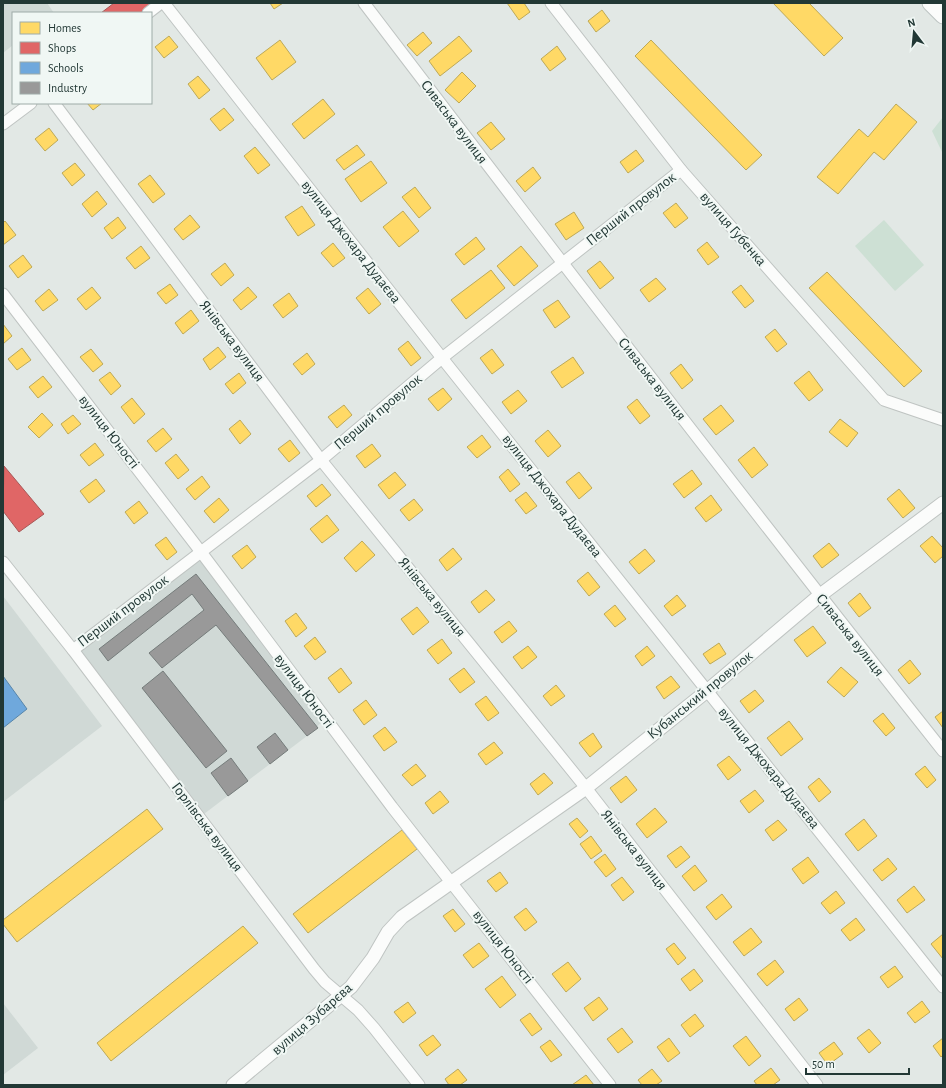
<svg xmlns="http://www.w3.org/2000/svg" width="946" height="1088" font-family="'Alegreya Sans',sans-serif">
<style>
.built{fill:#d0d9d6}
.green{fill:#cde0d4}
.homes{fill:#ffd966;stroke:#bda957}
.shops{fill:#e06666;stroke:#a75857}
.schools{fill:#6fa8dc;stroke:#5886aa}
.industry{fill:#999;stroke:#757c7b}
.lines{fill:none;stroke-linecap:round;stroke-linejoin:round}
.minor-casing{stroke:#bfc4c2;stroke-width:13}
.tertiary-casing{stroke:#bfc4c2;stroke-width:15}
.secondary-casing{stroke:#bec5c3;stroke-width:17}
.minor{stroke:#fbfcfb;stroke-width:11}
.tertiary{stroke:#fbfcfb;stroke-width:13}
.secondary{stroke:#fbfcfb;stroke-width:15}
.labels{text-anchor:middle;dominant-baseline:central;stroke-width:4;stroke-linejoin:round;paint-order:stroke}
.street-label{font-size:15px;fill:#223835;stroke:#f0f7f4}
</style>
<rect width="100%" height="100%" fill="#e2e8e5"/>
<g class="built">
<path d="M3 3H47L54 13H13V45L3 53Z"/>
<path d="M201 552 325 719 307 736 200 817 73 650Z"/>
<path d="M3 596 102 726 3 802Z"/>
<path d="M3 1003 38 1048 3 1075Z"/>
</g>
<g class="green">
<path d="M943 117V154L932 131Z"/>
<path d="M884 220 924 265 895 291 855 246Z"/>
</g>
<g class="homes">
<path d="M270 3H283L274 9Z"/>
<path d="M507 3H524L530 12 519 20Z"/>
<path d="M773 3H809L843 38 824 56Z"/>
<path d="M602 10 610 21 596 32 588 21Z"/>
<path d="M423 32 432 43 417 56 407 45Z"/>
<path d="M169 36 178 47 164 58 155 47Z"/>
<path d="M459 36 472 51 440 76 429 61Z"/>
<path d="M280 40 296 62 272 80 256 58Z"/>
<path d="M651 40 762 155 746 170 635 56Z"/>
<path d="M557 46 566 59 550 71 541 59Z"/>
<path d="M462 72 476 86 459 103 445 90Z"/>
<path d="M198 76 210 90 199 99 188 84Z"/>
<path d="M323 99 335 114 304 139 292 124Z"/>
<path d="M87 103H102L93 110Z"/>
<path d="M896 104 917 122 884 160 874 152 838 194 817 177 859 129 868 137Z"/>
<path d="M224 108 234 120 220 131 210 119Z"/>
<path d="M491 122 505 139 491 150 477 133Z"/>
<path d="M49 128 58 140 45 151 35 139Z"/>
<path d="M357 145 365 155 344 170 336 160Z"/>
<path d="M255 147 270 165 258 174 244 156Z"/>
<path d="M636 150 644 161 628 173 620 162Z"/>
<path d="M371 161 387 183 361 202 345 179Z"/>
<path d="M75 163 85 175 72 186 62 173Z"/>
<path d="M533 167 541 178 525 192 516 181Z"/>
<path d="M150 175 165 194 153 203 138 184Z"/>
<path d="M415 187 431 208 419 218 402 197Z"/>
<path d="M97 191 107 204 92 217 82 204Z"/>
<path d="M676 203 688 218 675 228 663 213Z"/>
<path d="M302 206 315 225 298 236 285 217Z"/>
<path d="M403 211 419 231 399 247 383 227Z"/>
<path d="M574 212 584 228 566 240 555 224Z"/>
<path d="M190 215 200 227 183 240 174 229Z"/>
<path d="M118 217 126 228 112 239 104 228Z"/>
<path d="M5 221 16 235 3 245V223Z"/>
<path d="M476 237 485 249 464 265 455 254Z"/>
<path d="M707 242 719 257 708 265 697 250Z"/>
<path d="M333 243 345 258 333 267 321 253Z"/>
<path d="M141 246 150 258 135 269 126 258Z"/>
<path d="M521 246 538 266 514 286 497 266Z"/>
<path d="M23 255 32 267 18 278 9 266Z"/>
<path d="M600 261 614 278 600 289 587 271Z"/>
<path d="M225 263 234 275 221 286 211 274Z"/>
<path d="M491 270 505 288 466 319 451 300Z"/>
<path d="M827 272 922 371 904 387 809 288Z"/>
<path d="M656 278 666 289 649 302 640 290Z"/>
<path d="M170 284 178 295 166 304 157 293Z"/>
<path d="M741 285 754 301 745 308 732 292Z"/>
<path d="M92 287 101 298 86 310 77 299Z"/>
<path d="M248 287 257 297 241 310 233 300Z"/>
<path d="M368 288 381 304 369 314 356 298Z"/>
<path d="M49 289 58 300 43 311 35 301Z"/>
<path d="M289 293 298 306 283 318 273 305Z"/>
<path d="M558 300 570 317 555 328 543 310Z"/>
<path d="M191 310 199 321 183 334 175 323Z"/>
<path d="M3 324 12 336 3 344Z"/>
<path d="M775 329 787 344 777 352 765 337Z"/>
<path d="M408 341 421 358 411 366 398 349Z"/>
<path d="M218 347 226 357 210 370 203 359Z"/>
<path d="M22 348 31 360 17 370 8 359Z"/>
<path d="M91 349 103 364 93 372 80 357Z"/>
<path d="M492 349 504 365 492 374 480 358Z"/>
<path d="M307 353 315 364 302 375 293 364Z"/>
<path d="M573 357 584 373 562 388 551 372Z"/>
<path d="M681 364 693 380 682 389 670 373Z"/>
<path d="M809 371 823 390 809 401 794 383Z"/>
<path d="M110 372 121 386 111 395 99 380Z"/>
<path d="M239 373 246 383 233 394 225 384Z"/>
<path d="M43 376 52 387 38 398 29 387Z"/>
<path d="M443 388 452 399 438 411 428 399Z"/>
<path d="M518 390 527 401 511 414 502 402Z"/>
<path d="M132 398 145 414 134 424 121 407Z"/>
<path d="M637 399 650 416 640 424 627 407Z"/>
<path d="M344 405 352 415 337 428 328 417Z"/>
<path d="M721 405 734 421 716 435 703 419Z"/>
<path d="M42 413 53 425 39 438 28 427Z"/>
<path d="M73 415 81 424 68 434 61 424Z"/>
<path d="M840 419 858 433 847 447 829 432Z"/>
<path d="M240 420 251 434 240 444 229 429Z"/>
<path d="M163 428 172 439 156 452 147 441Z"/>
<path d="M548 430 561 446 548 457 535 441Z"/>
<path d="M482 435 491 447 477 458 467 447Z"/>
<path d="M290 440 300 453 289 462 278 449Z"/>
<path d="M95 443 104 455 89 466 80 455Z"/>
<path d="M372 444 381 456 365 468 356 456Z"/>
<path d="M754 447 768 465 752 478 738 460Z"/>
<path d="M176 454 189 470 178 479 165 463Z"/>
<path d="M508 469 520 484 510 492 499 477Z"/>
<path d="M692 470 702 484 684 498 673 484Z"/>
<path d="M395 472 406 485 389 499 378 485Z"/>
<path d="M579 472 592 488 579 499 566 482Z"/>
<path d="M202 476 210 487 195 500 186 489Z"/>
<path d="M96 479 105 491 89 503 80 491Z"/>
<path d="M322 484 331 495 316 507 307 496Z"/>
<path d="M899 489 915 508 903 518 887 499Z"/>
<path d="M526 492 537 506 526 514 515 500Z"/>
<path d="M711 495 722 510 706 522 695 508Z"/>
<path d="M219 498 229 510 214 523 204 511Z"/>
<path d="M414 499 423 510 409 521 400 510Z"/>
<path d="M139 501 148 513 134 524 125 512Z"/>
<path d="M327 515 339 530 322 543 310 529Z"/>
<path d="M932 536 943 548V556L935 563 920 546Z"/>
<path d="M166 537 177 552 167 560 155 545Z"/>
<path d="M362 541 375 555 356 572 344 558Z"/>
<path d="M829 543 839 555 822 568 813 556Z"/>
<path d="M247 545 256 557 242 569 232 556Z"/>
<path d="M453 548 462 559 447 571 439 560Z"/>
<path d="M645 549 655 561 639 574 629 562Z"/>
<path d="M588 572 600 587 589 596 577 581Z"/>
<path d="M486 590 495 600 479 613 471 602Z"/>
<path d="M860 593 871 608 859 617 848 603Z"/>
<path d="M677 595 686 606 672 616 664 606Z"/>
<path d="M615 605 626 619 615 627 604 614Z"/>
<path d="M417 607 429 622 413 635 401 619Z"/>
<path d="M296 613 307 628 296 637 285 621Z"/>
<path d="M509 621 517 631 502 643 494 632Z"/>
<path d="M813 626 826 643 807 657 794 640Z"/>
<path d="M315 637 326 652 315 660 304 646Z"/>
<path d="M442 639 452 653 438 664 427 650Z"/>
<path d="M719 643 726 654 710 664 703 654Z"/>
<path d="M528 646 537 657 522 669 513 657Z"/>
<path d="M647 646 655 656 642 666 635 656Z"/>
<path d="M910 660 921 674 909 684 898 670Z"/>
<path d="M841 667 858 682 844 697 827 682Z"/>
<path d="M341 668 352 683 339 693 328 678Z"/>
<path d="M464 668 475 682 460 693 449 679Z"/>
<path d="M671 676 680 687 664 699 656 687Z"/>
<path d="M556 685 565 696 551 706 543 696Z"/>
<path d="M755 690 764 701 749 713 740 701Z"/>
<path d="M486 696 499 713 488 721 475 704Z"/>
<path d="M366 700 377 715 364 725 353 710Z"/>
<path d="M943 711V728L935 717Z"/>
<path d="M883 713 895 728 886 736 873 721Z"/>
<path d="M789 721 803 739 781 756 767 738Z"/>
<path d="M385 727 397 742 384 751 373 736Z"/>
<path d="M593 733 602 747 590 757 579 743Z"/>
<path d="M494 742 503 753 486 765 478 754Z"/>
<path d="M729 756 741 770 728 780 717 765Z"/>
<path d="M416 764 426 776 412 786 402 775Z"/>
<path d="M925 766 936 780 927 788 915 774Z"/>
<path d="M544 773 553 783 538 795 530 784Z"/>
<path d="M626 776 637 790 621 803 610 788Z"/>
<path d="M819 778 831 792 819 802 808 787Z"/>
<path d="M755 790 764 801 749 813 740 801Z"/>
<path d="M440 791 449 802 433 814 425 803Z"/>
<path d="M655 808 667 822 647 838 636 824Z"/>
<path d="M147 809 163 829 17 942 3 924V920Z"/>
<path d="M577 818 588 831 580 838 569 824Z"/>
<path d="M864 819 877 836 858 851 845 834Z"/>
<path d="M778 820 787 830 773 841 765 830Z"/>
<path d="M402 830 417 849 308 933 293 914Z"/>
<path d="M591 836 602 851 591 859 580 844Z"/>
<path d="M681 846 690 857 676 868 667 856Z"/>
<path d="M605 854 616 869 606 877 594 862Z"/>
<path d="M808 857 819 872 803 884 792 869Z"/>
<path d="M888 858 897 869 882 881 873 870Z"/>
<path d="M695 865 707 881 694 891 682 876Z"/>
<path d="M500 872 508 883 496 892 487 881Z"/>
<path d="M622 877 634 892 623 901 611 885Z"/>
<path d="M914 886 925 900 907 913 897 900Z"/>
<path d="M836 891 845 903 830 914 821 903Z"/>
<path d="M722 894 732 907 716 920 706 907Z"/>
<path d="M526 908 537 922 525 931 514 917Z"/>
<path d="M453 909 465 924 455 932 443 916Z"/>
<path d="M856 918 865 930 850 941 841 930Z"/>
<path d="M243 926 258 943 111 1061 97 1043Z"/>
<path d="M751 928 762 942 744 956 733 942Z"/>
<path d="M943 934V959L931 944Z"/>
<path d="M479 943 489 956 473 968 463 955Z"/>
<path d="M674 943 686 958 678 965 666 949Z"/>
<path d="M775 960 784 972 767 986 757 974Z"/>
<path d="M568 962 581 979 566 992 552 974Z"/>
<path d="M895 966 903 977 888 988 880 977Z"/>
<path d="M694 969 703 981 690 991 681 979Z"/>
<path d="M502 976 516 995 500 1008 485 989Z"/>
<path d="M599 997 608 1009 593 1021 584 1008Z"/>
<path d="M799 998 808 1010 794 1021 785 1009Z"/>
<path d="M922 1001 930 1012 915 1023 907 1013Z"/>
<path d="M408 1002 416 1013 403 1023 394 1012Z"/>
<path d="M530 1013 542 1029 532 1036 520 1020Z"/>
<path d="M695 1014 704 1026 690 1037 681 1025Z"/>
<path d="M622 1028 633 1042 618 1053 607 1039Z"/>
<path d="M869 1029 881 1043 869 1053 857 1038Z"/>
<path d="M433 1035 441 1045 427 1056 419 1045Z"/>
<path d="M746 1036 761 1056 749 1066 733 1046Z"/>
<path d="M669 1038 680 1053 668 1062 657 1047Z"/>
<path d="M943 1038V1055L941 1057 933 1046Z"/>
<path d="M550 1040 562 1055 551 1062 540 1047Z"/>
<path d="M834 1042 843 1054 828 1065 819 1053Z"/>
<path d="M771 1068 780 1080 773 1085H757L754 1081Z"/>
<path d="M458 1069 467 1080 460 1085H449L445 1079Z"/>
<path d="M652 1069 662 1081 656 1085H642L638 1080Z"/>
<path d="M586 1075 594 1085H572Z"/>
</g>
<g class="shops">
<path d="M114 3H154L141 13H101Z"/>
<path d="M4 466 44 514 19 532 3 511Z"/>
</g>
<path class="schools" d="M3 676 27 709 3 728Z"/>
<g class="industry">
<path d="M196 574 318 728 307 736 216 625 162 668 149 653 204 610 192 594 108 661 99 649Z"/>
<path d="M163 671 227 751 206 768 142 688Z"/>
<path d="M275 733 288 750 270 764 257 747Z"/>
<path d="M231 758 248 781 228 796 211 773Z"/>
</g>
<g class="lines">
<defs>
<g id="minor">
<path d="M164 3 442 358 943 987"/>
<path d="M364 3C555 254 747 504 943 751"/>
<path d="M551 3 681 170 884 400 943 420"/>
<path d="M148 13 161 3"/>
<path d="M54 103 321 460 586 788 817 1085"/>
<path d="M3 124 31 103"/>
<path d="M3 294 201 552 392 807 610 1085"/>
<path d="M3 562 73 650 314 969 325 982 358 1010 374 1028 419 1085"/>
<path d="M73 650 321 460 442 358 681 170"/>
</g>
<path id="tertiary" d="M233 1085 351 987 373 958 388 932 402 917 586 788 707 691 819 596 943 503"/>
<path id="secondary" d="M930 3 943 16"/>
</defs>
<use href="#minor" class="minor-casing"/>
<use href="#tertiary" class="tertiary-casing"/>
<use href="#secondary" class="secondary-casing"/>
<use href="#minor" class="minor"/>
<use href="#tertiary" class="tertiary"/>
<use href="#secondary" class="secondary"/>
</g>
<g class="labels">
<g class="street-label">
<text transform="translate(454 122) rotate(53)">Сиваська вулиця</text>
<text transform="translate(631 209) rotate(-38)">Перший провулок</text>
<text transform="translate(733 229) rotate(49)">вулиця Губенка</text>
<text transform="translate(351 242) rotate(52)">вулиця Джохара Дудаєва</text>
<text transform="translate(232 341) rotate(53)">Янівська вулиця</text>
<text transform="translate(652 379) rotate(52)">Сиваська вулиця</text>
<text transform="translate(378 412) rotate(-40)">Перший провулок</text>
<text transform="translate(109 432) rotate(52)">вулиця Юності</text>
<text transform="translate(552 496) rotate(52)">вулиця Джохара Дудаєва</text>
<text transform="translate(432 597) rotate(51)">Янівська вулиця</text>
<text transform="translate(123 611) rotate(-37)">Перший провулок</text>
<text transform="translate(850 635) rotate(52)">Сиваська вулиця</text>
<text transform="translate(304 691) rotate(53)">вулиця Юності</text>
<text transform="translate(700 695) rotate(-39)">Кубанський провулок</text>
<text transform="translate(769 768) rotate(51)">вулиця Джохара Дудаєва</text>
<text transform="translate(207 827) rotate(53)">Горлівська вулиця</text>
<text transform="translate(634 850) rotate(52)">Янівська вулиця</text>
<text transform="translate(503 947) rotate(52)">вулиця Юності</text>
<text transform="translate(312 1019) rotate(-41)">вулиця Зубарєва</text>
</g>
</g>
<rect width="946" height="1088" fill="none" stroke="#223835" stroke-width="8"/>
<rect x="12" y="12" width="140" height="92" fill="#f0f7f4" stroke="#9eaba8"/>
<rect x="20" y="22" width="20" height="12" fill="#ffd966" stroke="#9eaba8"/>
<text x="48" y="32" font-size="12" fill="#223835">Homes</text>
<rect x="20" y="42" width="20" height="12" fill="#e06666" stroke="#9eaba8"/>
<text x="48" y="52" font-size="12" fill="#223835">Shops</text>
<rect x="20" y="62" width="20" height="12" fill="#6fa8dc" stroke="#9eaba8"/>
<text x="48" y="72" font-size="12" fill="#223835">Schools</text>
<rect x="20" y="82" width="20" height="12" fill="#999999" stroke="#9eaba8"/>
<text x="48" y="92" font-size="12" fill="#223835">Industry</text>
<g transform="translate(914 32) rotate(344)" stroke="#f0f7f4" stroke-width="3" paint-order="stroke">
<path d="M0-3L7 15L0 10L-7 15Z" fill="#223835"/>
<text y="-6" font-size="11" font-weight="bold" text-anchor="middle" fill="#223835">N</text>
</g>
<path d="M806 1068v6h103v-6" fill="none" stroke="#223835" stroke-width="2"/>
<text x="812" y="1068" font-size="12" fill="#223835" stroke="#f0f7f4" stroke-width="3" paint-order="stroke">50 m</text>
</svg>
